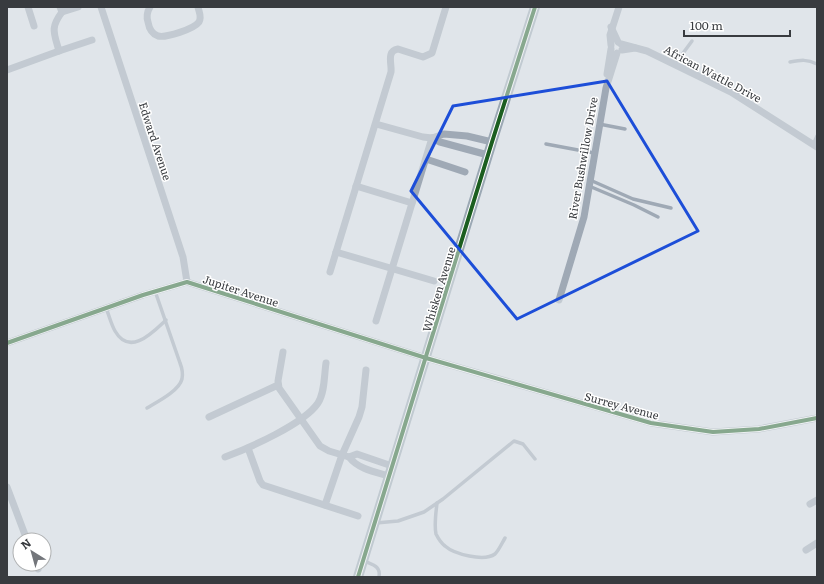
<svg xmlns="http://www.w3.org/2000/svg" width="824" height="584" font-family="Literata,serif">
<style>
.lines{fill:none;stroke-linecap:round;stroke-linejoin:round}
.lane{stroke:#9fa9b5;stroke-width:3.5}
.street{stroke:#9fa9b5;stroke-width:7}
.secondary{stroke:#9ba8b4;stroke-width:10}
.cycleway-casing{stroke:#fff;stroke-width:6}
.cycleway{stroke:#1b5e20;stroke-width:4}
.marked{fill:none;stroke:#1d4ed8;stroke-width:3;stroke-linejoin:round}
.labels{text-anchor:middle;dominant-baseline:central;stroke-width:3;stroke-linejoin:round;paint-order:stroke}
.street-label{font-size:11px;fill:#383b3f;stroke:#fff}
</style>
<rect width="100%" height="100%" fill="#e0e5ea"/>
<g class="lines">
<g class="lane">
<path d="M790 62C801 60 807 59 817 64"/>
<path d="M675 64 692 41"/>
<path d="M599 124 625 129"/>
<path d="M546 144 594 153"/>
<path d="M813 145 817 136"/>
<path d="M590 180 633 199 671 208"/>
<path d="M589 186 634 205 658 217"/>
<path d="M106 308C109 315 111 324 115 331 130 357 153 332 166 320"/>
<path d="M147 408C157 402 179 391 182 379 183 374 182 368 180 363L155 291"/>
<path d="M437 503C436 512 434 525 436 534 438 538 441 543 445 546 454 554 484 562 495 554 499 550 502 543 505 538"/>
<path d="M376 523 398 521 424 512 443 499 514 441 523 444 535 459"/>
<path d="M364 561C373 565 381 566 379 577"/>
</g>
<g class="street">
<path d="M28 7 34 26"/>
<path d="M60 7 62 12 78 7"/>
<path d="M101 7 183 257 187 282"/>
<path d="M150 7C147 12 146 16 148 22 149 28 152 34 158 36 166 38 194 29 199 22 202 17 199 12 198 7"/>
<path d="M62 12C50 28 54 33 59 51L92 40"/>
<path d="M611 27 618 42"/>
<path d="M621 44 647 51 731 92 817 147"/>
<path d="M611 45 610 35 619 7"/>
<path d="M622 50 635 48"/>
<path d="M7 70 59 51"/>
<path d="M607 74 611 49"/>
<path d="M376 124 423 137 432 138 440 142 488 155"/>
<path d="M432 138 444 134 467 136 492 142"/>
<path d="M426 159 465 172"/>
<path d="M356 186 412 203"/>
<path d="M336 252 434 281"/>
<path d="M330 272 391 72C392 64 386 51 398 49L423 57 432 53 446 7"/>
<path d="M559 300 584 217 606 88 617 53"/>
<path d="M376 321 432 138"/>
<path d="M7 343 143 295 187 282 426 358 651 423 713 432 759 429 817 418"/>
<path d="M283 352 278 381 279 388 320 446 329 451 349 457 357 454 392 466"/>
<path d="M209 417 278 385"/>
<path d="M248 448 260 481 263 485 358 516"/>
<path d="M225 457C249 448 304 424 318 403 325 392 324 376 326 363"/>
<path d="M349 457C358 469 375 472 389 476"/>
<path d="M7 487 27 540"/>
<path d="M810 504 817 500"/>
<path d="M325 505 342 455 359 417 362 407 366 370"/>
<path d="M806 550 817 543"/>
<path d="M36 564 38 569"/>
</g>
<path class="secondary" d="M358 577 492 142 535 7"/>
<defs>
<g id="cycleway">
<path d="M7 343 143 295 187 282 426 358 651 423 713 432 759 429 817 418"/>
<path d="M358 577 492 142 535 7"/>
</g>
</defs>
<use href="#cycleway" class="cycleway-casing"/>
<use href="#cycleway" class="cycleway"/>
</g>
<path d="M0 0H824V584H0ZM607 81 698 231 517 319 411 191 453 106Z" fill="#e0e5ea" fill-opacity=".55" fill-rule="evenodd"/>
<path class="marked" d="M607 81 698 231 517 319 411 191 453 106Z"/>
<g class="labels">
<g class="street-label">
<text transform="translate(713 73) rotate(28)">African Wattle Drive</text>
<text transform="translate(156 141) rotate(72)">Edward Avenue</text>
<text transform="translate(582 158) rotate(-80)">River Bushwillow Drive</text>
<text transform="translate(438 289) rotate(-73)">Whisken Avenue</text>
<text transform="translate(241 290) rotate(18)">Jupiter Avenue</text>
<text transform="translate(622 405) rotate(15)">Surrey Avenue</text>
</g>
</g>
<rect width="824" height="584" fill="none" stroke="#383b3f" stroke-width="16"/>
<g transform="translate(32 552) rotate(323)"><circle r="19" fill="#ffffff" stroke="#afb1b2"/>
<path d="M0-3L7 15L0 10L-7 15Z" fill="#73767b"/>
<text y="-6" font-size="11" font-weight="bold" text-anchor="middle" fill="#383b3f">N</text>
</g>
<path d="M684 30v6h106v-6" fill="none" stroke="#383b3f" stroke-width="2"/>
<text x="690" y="30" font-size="12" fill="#383b3f" stroke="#ffffff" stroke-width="3" paint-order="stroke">100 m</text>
</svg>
